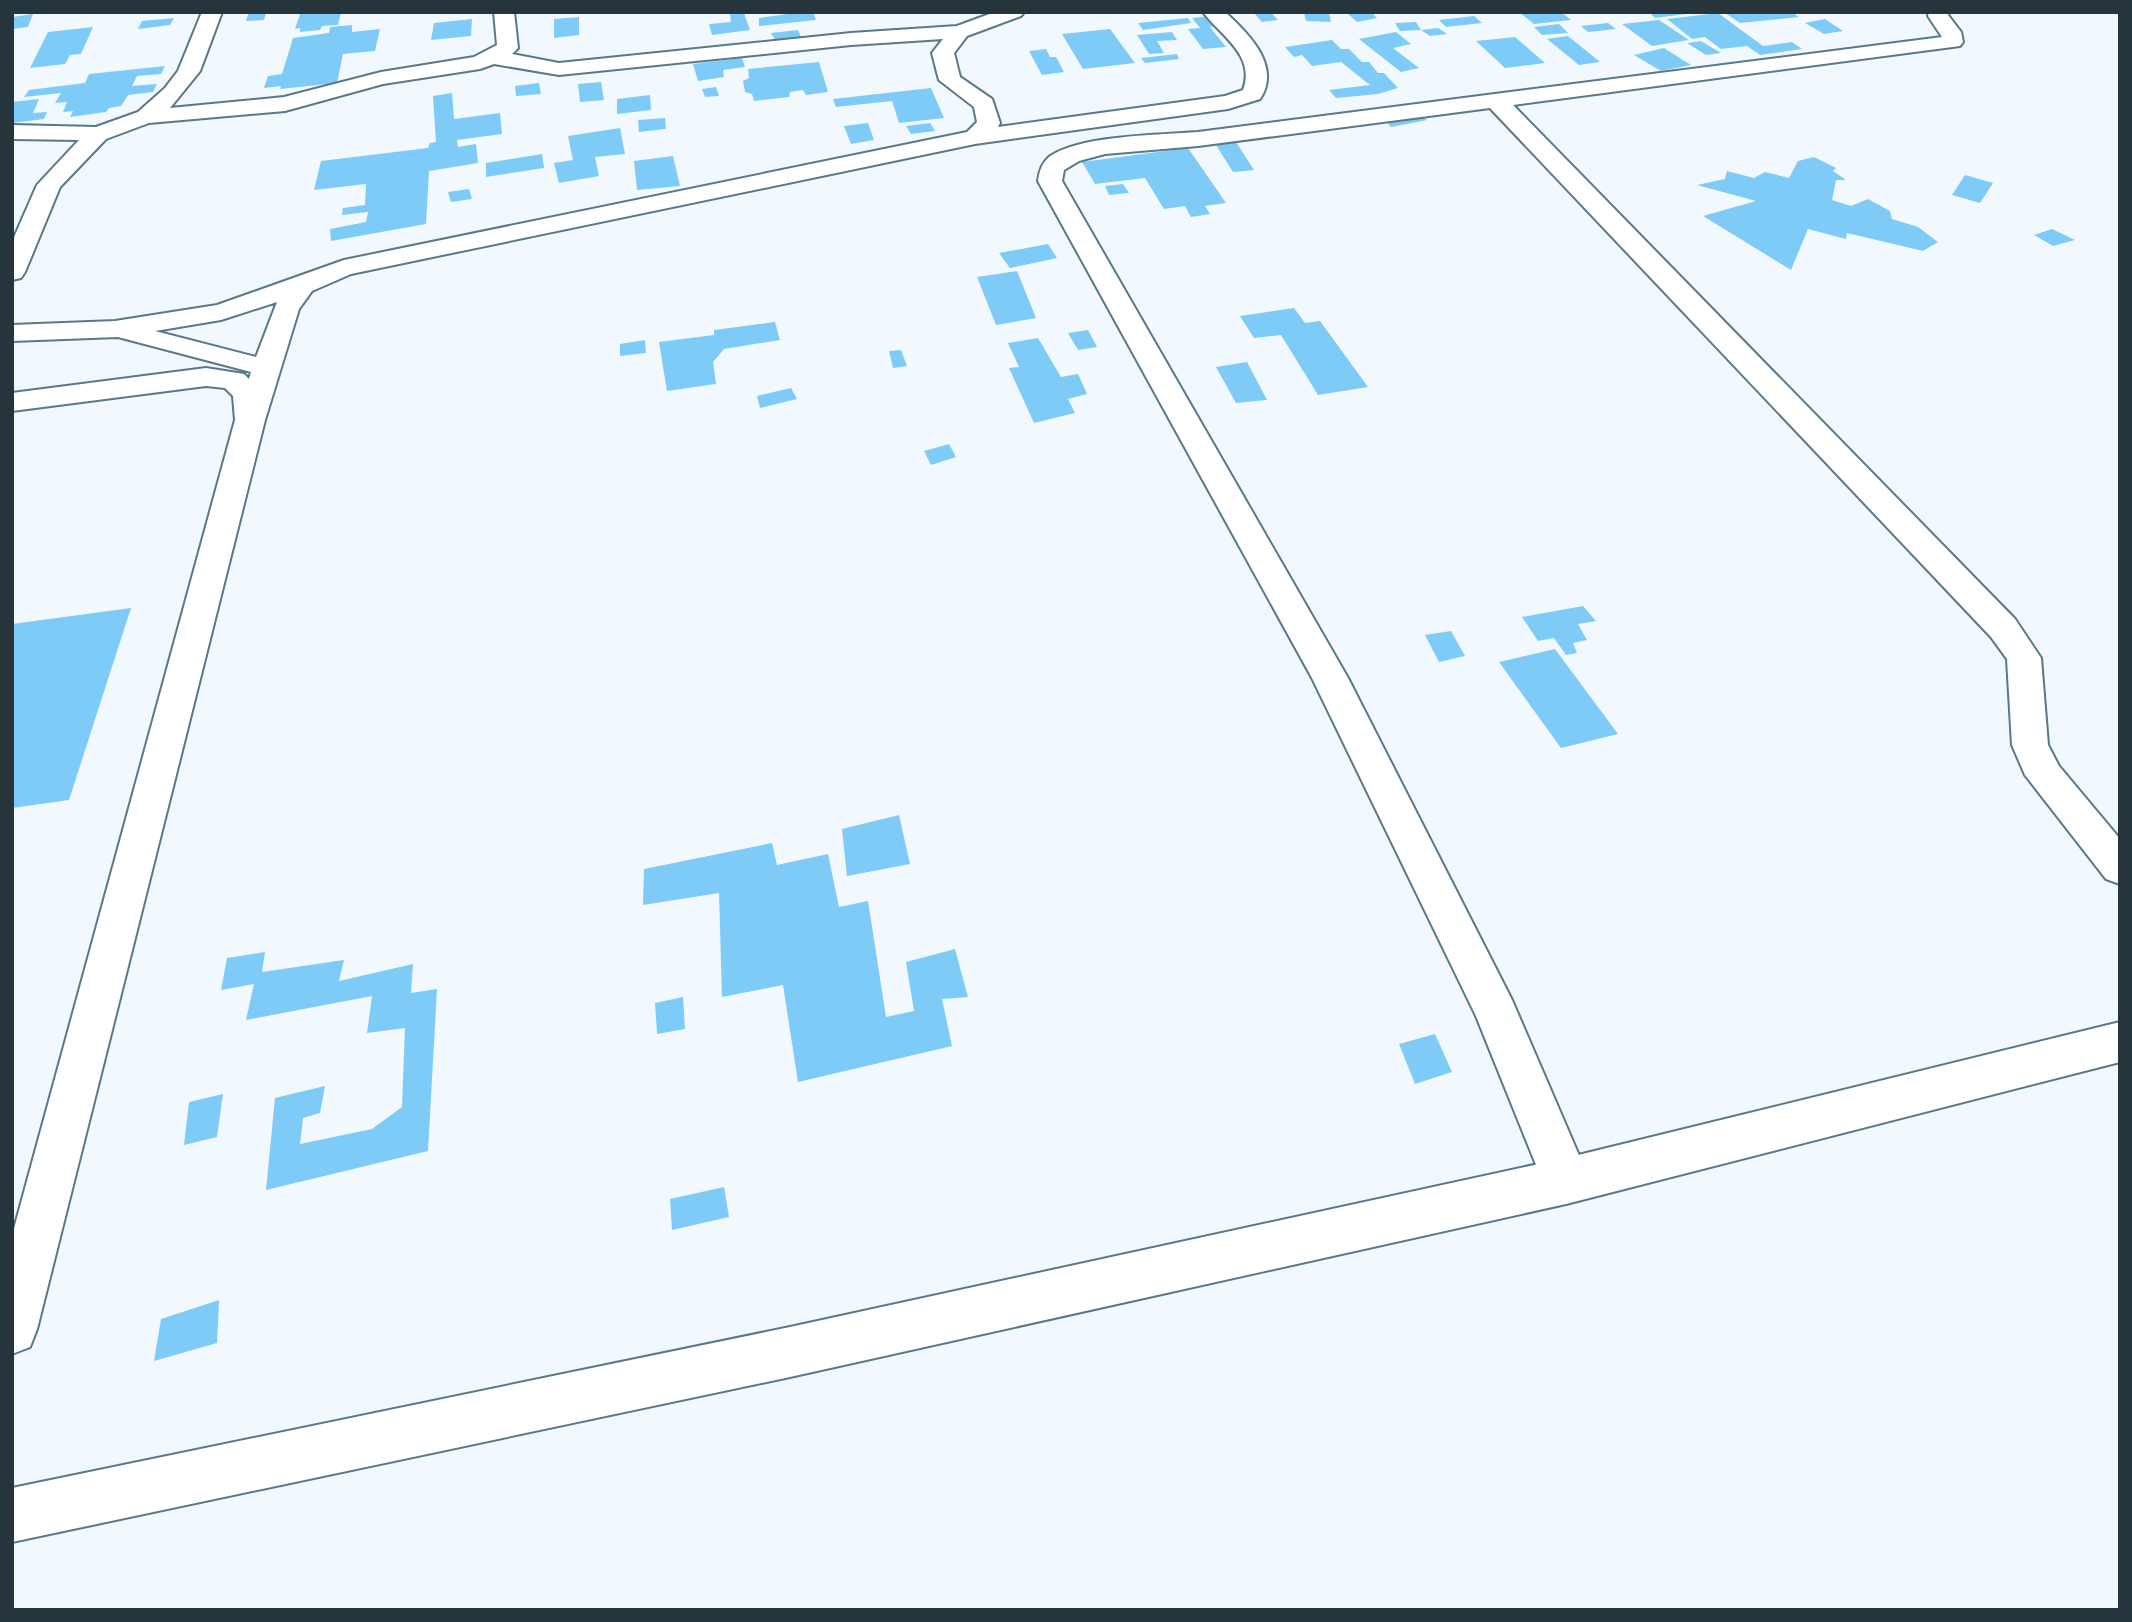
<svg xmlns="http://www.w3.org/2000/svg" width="2132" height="1622" font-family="Mulish,sans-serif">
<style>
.building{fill:#7ecbf8}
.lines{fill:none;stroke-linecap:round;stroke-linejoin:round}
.street-casing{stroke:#58788c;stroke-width:4}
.secondary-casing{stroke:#58788c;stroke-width:4}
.street{fill:#fff;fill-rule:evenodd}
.secondary{fill:#fff;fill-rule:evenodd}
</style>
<rect width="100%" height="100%" fill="#f2f9fe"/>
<g class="building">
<path d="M249 12H266L264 20 246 21Z"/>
<path d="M314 12H341L338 25 322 26 320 30 300 32V28L295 29 300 14Z"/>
<path d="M802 12H813L816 20 759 26V18Z"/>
<path d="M1346 12H1371L1377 18 1357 22Z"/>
<path d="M1519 12H1561L1571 20 1534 24Z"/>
<path d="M1649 12H1686V14L1655 18Z"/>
<path d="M1728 12H1792L1799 17 1740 23 1725 13Z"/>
<path d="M744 13 750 30 712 35 709 24 731 22 730 14Z"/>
<path d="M1271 13 1278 20 1262 22 1255 14Z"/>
<path d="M1304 13H1329L1331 22 1306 21Z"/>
<path d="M1718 13 1763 46 1792 42 1802 49 1760 55 1747 46 1721 49 1705 37 1692 39 1667 19Z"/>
<path d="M33 14 28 27 12 29V17Z"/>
<path d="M1211 16 1220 25 1210 27 1226 47 1203 49 1188 29 1200 28 1192 18Z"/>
<path d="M1474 16 1482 23 1446 27 1439 20Z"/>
<path d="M579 17V35L554 38V19Z"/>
<path d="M174 18 170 25 138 29 142 21Z"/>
<path d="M1188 18 1191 23 1143 30 1138 23Z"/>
<path d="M472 19 471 36 431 40 434 23Z"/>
<path d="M1825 19 1843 31 1824 34 1805 23Z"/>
<path d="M1659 20 1689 40 1652 46 1622 24Z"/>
<path d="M1416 22 1421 30 1438 28 1447 34 1430 36 1421 30 1400 31 1395 23Z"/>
<path d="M1608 23 1616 29 1588 32 1581 26Z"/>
<path d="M1559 24 1568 33 1542 35 1534 27Z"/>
<path d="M352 25V32L380 29 375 51 343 54 337 83 280 89 281 86 264 88 268 76 282 74 293 38 329 33 330 27Z"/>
<path d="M93 27 81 54 70 55 65 64 30 68 48 32Z"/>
<path d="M1110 29 1135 63 1083 69 1062 34Z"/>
<path d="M798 30 801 37 775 40 771 33Z"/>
<path d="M1172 32 1177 40 1157 41 1164 53 1149 54 1137 35Z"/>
<path d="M1396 32 1411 44 1393 48 1419 68 1401 72 1359 39Z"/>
<path d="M1568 36 1600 62 1579 65 1547 39Z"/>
<path d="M1515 37 1545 63 1505 68 1476 41Z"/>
<path d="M1332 40 1341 49H1349L1362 62H1369L1378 73H1384L1398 88 1378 94 1336 98 1329 90 1370 85 1341 62 1312 66 1302 55 1294 57 1285 47Z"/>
<path d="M1701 41 1721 53 1706 55 1687 43Z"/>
<path d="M1664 48 1691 65 1661 71 1634 55Z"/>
<path d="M1046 49 1050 57H1056L1064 72 1042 75 1029 51Z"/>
<path d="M1177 54 1179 59 1145 63 1141 58Z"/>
<path d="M742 58 745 67 723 70 724 77 698 81 693 64Z"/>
<path d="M819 62 828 92 806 95 803 90 790 92 789 97 754 101 752 94 745 92 743 81 749 78 748 69Z"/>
<path d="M165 66 161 74 137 76 132 86 157 84 153 92 128 95 121 106 109 108 106 112 70 117 73 111 63 112 67 102 55 103 61 93 24 97 29 90 85 83 89 74Z"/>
<path d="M601 82 604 100 580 102 578 84Z"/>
<path d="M539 83 541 94 516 96 515 86Z"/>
<path d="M716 87 719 96 705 97 702 89Z"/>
<path d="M931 88 944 118 899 123 892 101 836 107 833 99Z"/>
<path d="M452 93 454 119 500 113 502 134 457 140 458 147 476 144 478 163 429 171 426 224 331 241 330 229 366 222 368 212 342 215 343 208 365 205 366 184 314 190 321 161 428 148 430 143 436 142 433 96Z"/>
<path d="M650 95 651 110 617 114V99Z"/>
<path d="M39 99 33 113 47 112 44 119 12 123V102Z"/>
<path d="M1419 114 1427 120 1391 127 1385 120Z"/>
<path d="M665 118 666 129 639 132 638 120Z"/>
<path d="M868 123 874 140 851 144 844 126Z"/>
<path d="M930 123 935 131 911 134 906 126Z"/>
<path d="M620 128 625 154 595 157 599 176 559 183 554 163 573 160 568 136Z"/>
<path d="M1236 142 1254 170 1233 172 1216 145Z"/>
<path d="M1188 148 1226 203 1205 206 1210 214 1191 217 1185 206 1164 209 1145 178 1095 184 1082 162Z"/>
<path d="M542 154 544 168 486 177V163Z"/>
<path d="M673 156 680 186 637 190 634 161Z"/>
<path d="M1814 157 1836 168 1833 171 1846 180H1836L1832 200 1851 206 1868 199 1890 211 1892 219 1918 227 1938 242 1923 251 1847 233 1846 239 1808 229 1791 270 1703 216 1756 201 1697 185 1725 179 1727 171 1754 178 1765 172 1789 178 1798 161Z"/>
<path d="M1965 175 1993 183 1980 203 1952 195Z"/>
<path d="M1123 184 1129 193 1109 195 1105 186Z"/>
<path d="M469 189 472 199 451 202 448 192Z"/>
<path d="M2052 229 2075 240 2053 246 2034 235Z"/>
<path d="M1048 244 1057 258 1010 268 999 253Z"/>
<path d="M1017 271 1036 318 996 325 977 277Z"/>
<path d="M1294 308 1305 323 1320 321 1368 387 1318 395 1281 335 1254 338 1240 316Z"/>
<path d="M775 322 780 340 724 349 713 362 716 384 667 391 659 342 714 335V330Z"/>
<path d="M1088 330 1097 347 1078 350 1068 333Z"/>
<path d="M1038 338 1061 377 1078 374 1087 394 1068 399 1075 413 1034 423 1009 368 1019 367 1008 343Z"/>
<path d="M645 340 646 353 620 356V344Z"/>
<path d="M901 350 907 366 893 368 889 351Z"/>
<path d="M1247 362 1267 400 1236 403 1216 367Z"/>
<path d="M791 388 797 399 760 408 757 396Z"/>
<path d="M949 444 956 457 931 465 924 451Z"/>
<path d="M1583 606 1596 621 1578 624 1587 640 1573 643 1577 653 1566 655 1554 638 1538 641 1522 617Z"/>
<path d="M131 608 69 800 12 808V624Z"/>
<path d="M1451 631 1465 656 1439 662 1425 635Z"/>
<path d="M1555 649 1618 734 1561 748 1499 662Z"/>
<path d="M899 815 910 864 847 876 842 829Z"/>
<path d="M772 843 777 865 828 854 839 907 868 901 886 1017 914 1011 906 962 955 949 968 997 942 999 952 1046 798 1082 783 985 722 997 719 893 643 905 644 869Z"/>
<path d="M265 952 262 972 344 960 339 981 413 964 411 993 437 989 428 1151 266 1190 275 1098 325 1086 320 1113 303 1118 300 1144 372 1129 402 1107 405 1028 367 1033 372 996 246 1020 254 984 221 990 227 958Z"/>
<path d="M683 997 685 1029 657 1034 655 1003Z"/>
<path d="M1435 1034 1452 1072 1415 1084 1399 1044Z"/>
<path d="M223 1094 217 1137 184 1145 189 1102Z"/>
<path d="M724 1187 729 1217 672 1230 670 1199Z"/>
<path d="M219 1300 217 1343 154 1361 161 1319Z"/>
</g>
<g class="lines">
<defs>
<g id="street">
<path d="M202 12H222L200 71 170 108 284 97 381 72 474 57 497 45 494 12H514L518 48 512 54 559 63 851 33 957 26 995 12H1024L1021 16 967 36 954 53 960 77 992 99 1000 123 998 127 1225 96 1243 90C1256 55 1221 36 1203 12H1225C1248 33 1282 66 1260 99L1228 109 975 144 351 274 312 291 299 309 265 420 37 1329 30 1347 12 1354V1236L235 420 233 396 225 388 206 386 12 411V393L206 368 244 374 249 379 251 372 118 337 12 341V325L115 321 217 305 344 260 967 132 977 122 974 107 939 80 932 53 943 39 851 45 559 75 494 64 480 69 383 84 285 111 149 123 106 139 60 187 25 272 21 278 12 280V242L37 185 79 140 12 139V125L96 127 138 112 165 88 178 71ZM277 302 256 357 155 331 221 320Z"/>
<path d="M1929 12H1949L1948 15 1961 32 1963 42 1960 46 1513 105 2015 619 2041 658 2048 745 2059 766 2120 839V884L2106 879 2025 775 2012 745 2007 659 1991 637 1490 108 1198 146 1105 154 1079 161 1064 170 1062 181 1348 678 1512 1000 1590 1181 1583 1197 1566 1204 1549 1197 1476 1016 1312 678 1038 181C1039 172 1042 163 1049 157 1080 135 1160 135 1198 132L1942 37 1928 16Z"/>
</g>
<path id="secondary" d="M2120 1022V1062L1566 1204 790 1377 12 1542V1488L790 1327 1566 1158Z"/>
</defs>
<use href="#street" class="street-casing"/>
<use href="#secondary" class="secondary-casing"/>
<use href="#street" class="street"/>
<use href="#secondary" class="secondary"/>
</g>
<rect width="2132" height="1622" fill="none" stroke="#26343c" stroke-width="28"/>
</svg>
